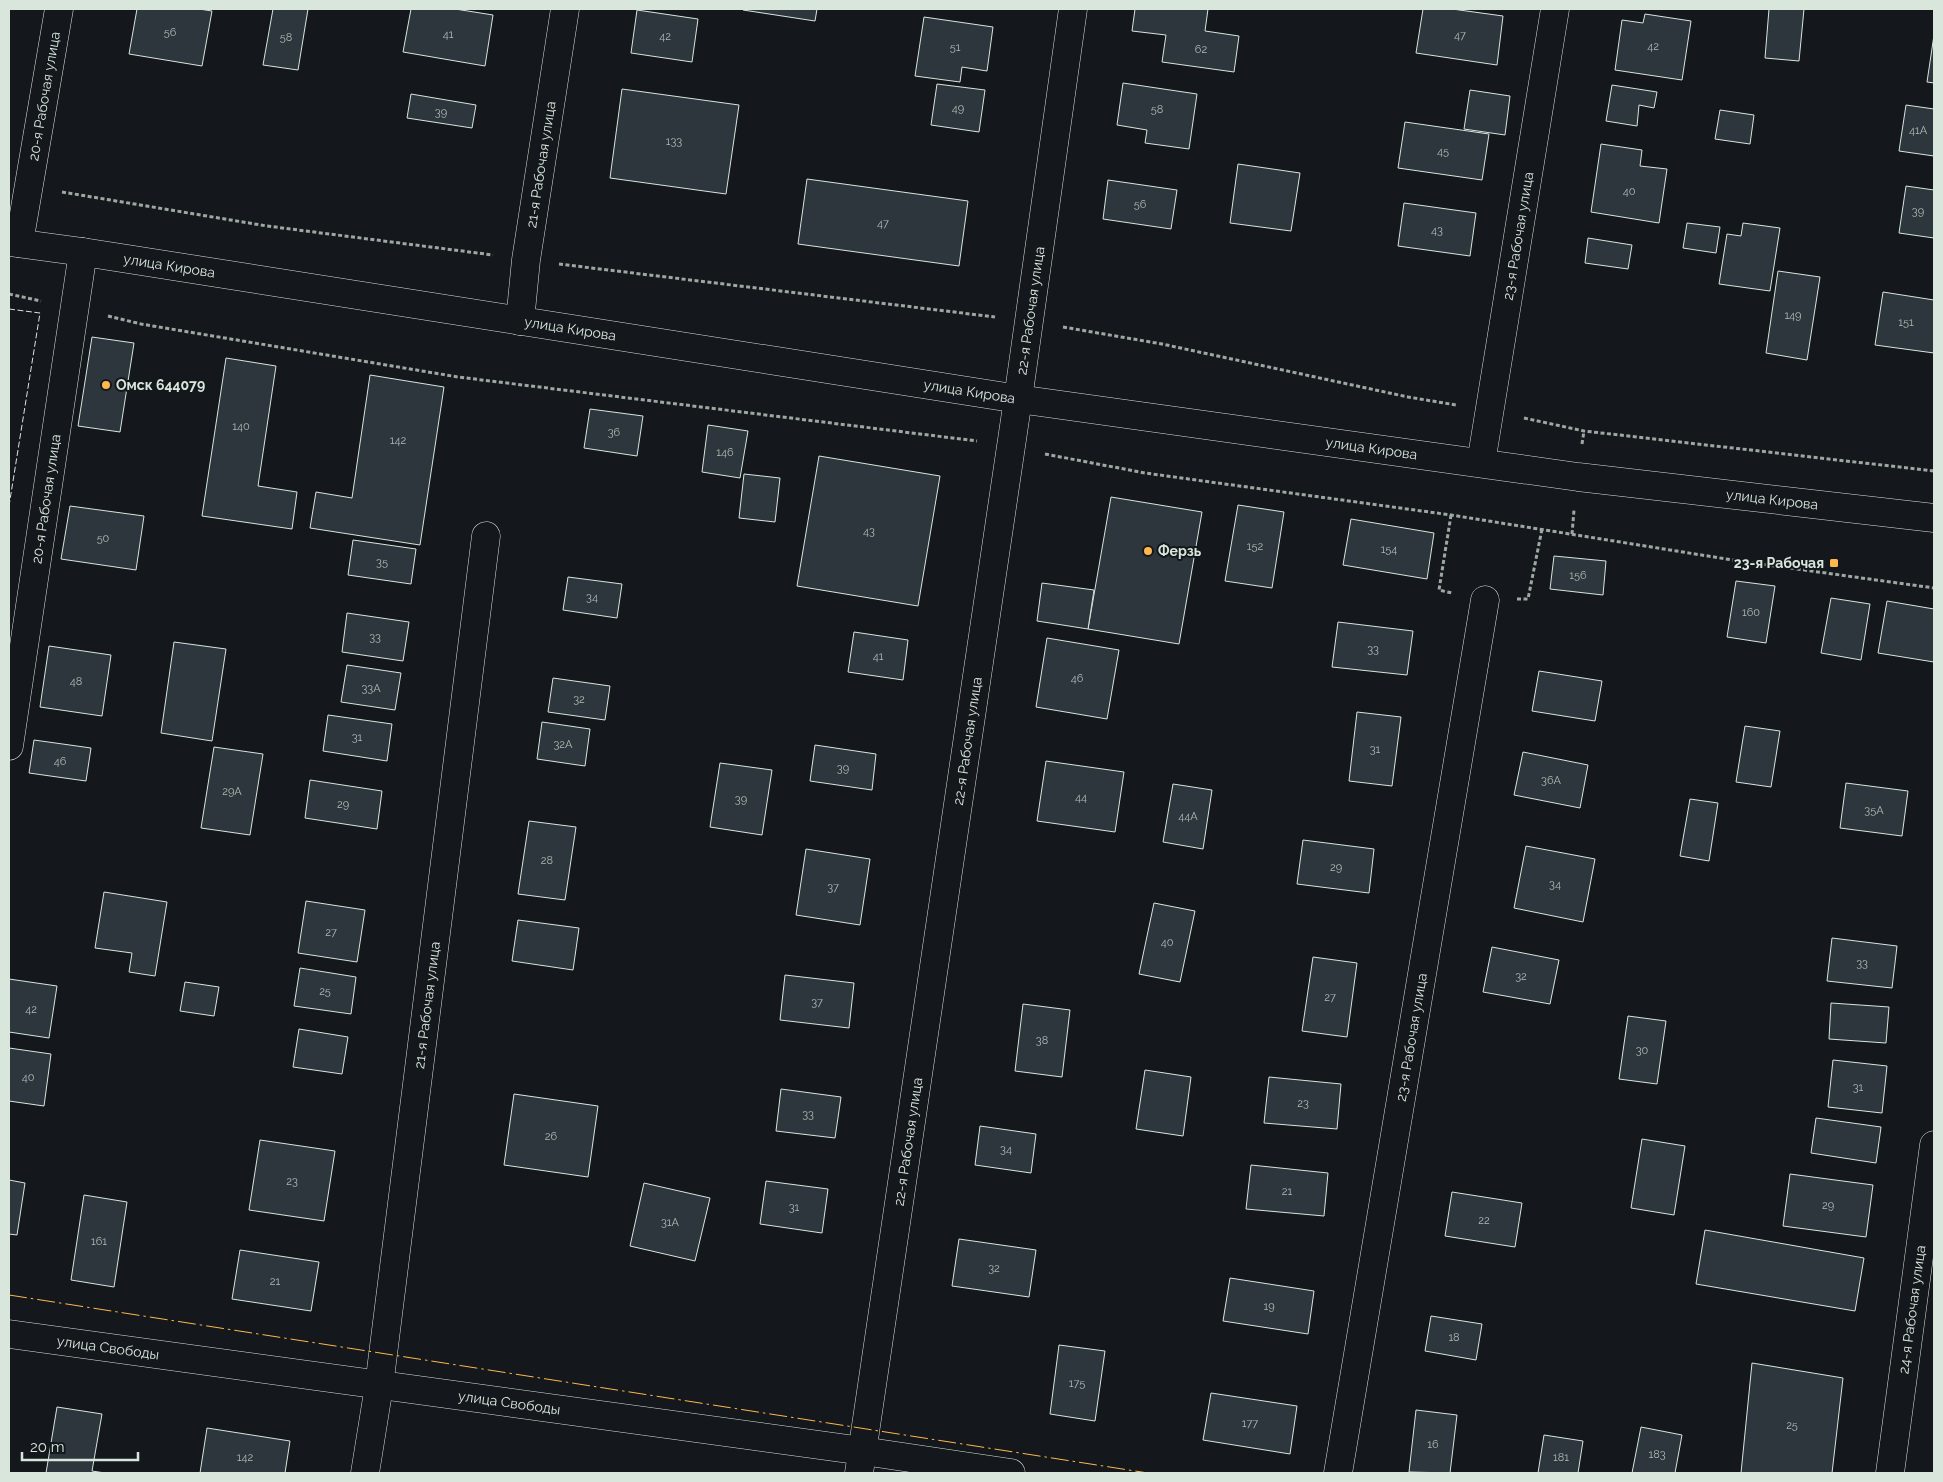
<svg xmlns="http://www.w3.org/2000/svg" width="1943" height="1482" font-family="Raleway,sans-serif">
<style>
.building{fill:#2c363c;stroke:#d8e6dc}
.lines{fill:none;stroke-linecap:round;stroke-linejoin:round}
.minor-casing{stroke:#d8e6dc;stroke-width:29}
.primary-casing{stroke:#d8e6dc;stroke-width:29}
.path{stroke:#9da8a2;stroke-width:3;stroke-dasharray:4 2.5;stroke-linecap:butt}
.minor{stroke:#14181c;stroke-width:28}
.primary{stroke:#14181c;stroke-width:28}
.fence{stroke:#d8e6dc;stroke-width:1;stroke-dasharray:6 2.5;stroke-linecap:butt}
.power{stroke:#ffb74d;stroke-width:1;stroke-dasharray:18 4 2.5 4;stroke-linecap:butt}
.poi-dot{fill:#ffb74d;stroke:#14181c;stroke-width:2}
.labels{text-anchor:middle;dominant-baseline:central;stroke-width:4;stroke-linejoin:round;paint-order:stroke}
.number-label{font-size:11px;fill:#adbab4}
.street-label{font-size:14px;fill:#d8e6dc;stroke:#14181c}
.poi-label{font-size:14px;font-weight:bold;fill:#d8e6dc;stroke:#14181c;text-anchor:start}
</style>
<rect width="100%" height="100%" fill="#14181c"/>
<g class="building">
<path d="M137 9H199L212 11 202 66 129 54Z"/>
<path d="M273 9H308L298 70 263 65Z"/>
<path d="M411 9H455L493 15 485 66 403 52Z"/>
<path d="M743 9H817L815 21 743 10Z"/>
<path d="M1135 9H1208L1205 31 1239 36 1234 72 1162 62 1166 35 1132 31Z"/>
<path d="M1423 9H1452L1503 16 1497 65 1416 53Z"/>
<path d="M1769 9H1804L1799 61 1765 58Z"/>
<path d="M637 10 698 19 692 62 631 53Z"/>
<path d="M1645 14 1691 21 1682 80 1615 70 1622 20 1643 23Z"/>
<path d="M924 17 993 27 987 71 962 67 960 82 915 76Z"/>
<path d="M1934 35V83L1927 82Z"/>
<path d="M1123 83 1197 94 1189 149 1145 143 1147 130 1117 125Z"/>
<path d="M937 84 985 90 979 132 931 125Z"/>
<path d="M1612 85 1657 92 1654 108 1639 105 1637 126 1606 121Z"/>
<path d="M622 89 739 105 726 194 610 178Z"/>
<path d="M1470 90 1510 96 1505 135 1464 129Z"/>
<path d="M411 94 476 105 472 128 407 118Z"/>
<path d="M1906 105 1934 109V156L1899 151Z"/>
<path d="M1720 110 1754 115 1750 144 1715 139Z"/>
<path d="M1405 122 1489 134 1482 180 1398 168Z"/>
<path d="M1601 144 1642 150 1640 166 1667 169 1659 223 1591 212Z"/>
<path d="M1238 164 1300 173 1291 231 1230 223Z"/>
<path d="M807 179 968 201 959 266 798 244Z"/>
<path d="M1108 180 1177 190 1171 229 1103 219Z"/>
<path d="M1906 186 1934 190V238L1899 233Z"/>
<path d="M1404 203 1476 213 1470 256 1398 246Z"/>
<path d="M1687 223 1720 227 1716 253 1683 248Z"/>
<path d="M1743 223 1780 228 1770 291 1719 284 1727 234 1741 236Z"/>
<path d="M1588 238 1632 245 1628 269 1585 263Z"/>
<path d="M1778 271 1820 277 1807 360 1766 353Z"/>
<path d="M1883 292 1934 300V353L1875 345Z"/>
<path d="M92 337 134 343 120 432 78 426Z"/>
<path d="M226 358 276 366 258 486 297 492 292 529 202 516Z"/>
<path d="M370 375 444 387 420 545 310 528 316 492 352 498Z"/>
<path d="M590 409 643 416 637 456 584 448Z"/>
<path d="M708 425 748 431 740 478 702 472Z"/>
<path d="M819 456 940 476 918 606 797 586Z"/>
<path d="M744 474 780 478 775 522 739 518Z"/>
<path d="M1111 497 1202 512 1179 644 1088 629Z"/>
<path d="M1238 505 1284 512 1272 588 1225 581Z"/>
<path d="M70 506 144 516 136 570 61 559Z"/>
<path d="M1351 519 1434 533 1427 579 1343 565Z"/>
<path d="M353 540 416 549 411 584 348 575Z"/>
<path d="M1554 556 1606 561 1603 595 1550 589Z"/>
<path d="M568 577 622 584 617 618 563 610Z"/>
<path d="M1736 581 1775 586 1766 643 1727 637Z"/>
<path d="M1042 583 1094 590 1088 629 1037 621Z"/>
<path d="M1831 598 1870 604 1861 660 1821 653Z"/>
<path d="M1887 601 1934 609V662L1878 653Z"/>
<path d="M347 613 409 622 403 661 342 652Z"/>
<path d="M1338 622 1413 631 1407 675 1332 667Z"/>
<path d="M854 632 908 640 903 680 848 672Z"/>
<path d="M1047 638 1119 650 1107 719 1036 707Z"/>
<path d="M174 642 226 649 212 741 161 733Z"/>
<path d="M49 646 111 655 102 716 40 707Z"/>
<path d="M347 665 401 673 395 710 341 702Z"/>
<path d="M1539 671 1602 681 1595 721 1532 711Z"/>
<path d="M553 678 610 686 605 720 548 712Z"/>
<path d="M1357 712 1401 717 1392 786 1349 781Z"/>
<path d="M328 715 392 724 387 761 323 751Z"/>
<path d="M542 722 590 729 585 766 537 759Z"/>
<path d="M1745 726 1780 731 1771 787 1736 782Z"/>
<path d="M34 740 91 748 86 781 29 773Z"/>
<path d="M815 745 876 754 872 790 810 781Z"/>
<path d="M214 747 263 754 250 835 201 828Z"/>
<path d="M1523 752 1588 765 1580 808 1514 795Z"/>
<path d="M1046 761 1124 772 1115 832 1037 821Z"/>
<path d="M720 763 772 770 762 835 710 827Z"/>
<path d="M310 780 382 791 377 829 305 818Z"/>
<path d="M1846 783 1908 791 1902 836 1840 828Z"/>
<path d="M1173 784 1212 790 1203 849 1163 842Z"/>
<path d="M1690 799 1718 803 1709 861 1680 856Z"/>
<path d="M529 821 576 827 565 900 518 894Z"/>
<path d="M1303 840 1374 849 1369 893 1297 884Z"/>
<path d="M1526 846 1595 859 1583 922 1514 908Z"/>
<path d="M806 849 870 859 860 925 796 915Z"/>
<path d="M104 892 167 902 155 976 129 972 132 953 95 948Z"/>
<path d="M306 901 365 910 357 962 298 953Z"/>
<path d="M1154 903 1195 911 1180 982 1139 974Z"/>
<path d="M518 920 579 928 573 970 512 961Z"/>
<path d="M1832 938 1897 946 1892 988 1827 981Z"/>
<path d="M1492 947 1559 960 1550 1004 1483 992Z"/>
<path d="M1313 957 1357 963 1347 1037 1302 1031Z"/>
<path d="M300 968 356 977 351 1014 294 1006Z"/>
<path d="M785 975 854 983 849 1028 780 1020Z"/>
<path d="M9 979 57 986 49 1038 9 1032Z"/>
<path d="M185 982 219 987 214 1016 180 1011Z"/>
<path d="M1831 1003 1889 1007 1886 1043 1829 1039Z"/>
<path d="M1023 1004 1070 1010 1062 1077 1015 1071Z"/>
<path d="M1628 1016 1666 1021 1657 1084 1619 1079Z"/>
<path d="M299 1029 348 1037 342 1074 293 1067Z"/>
<path d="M9 1048 51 1054 44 1106 9 1101Z"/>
<path d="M1833 1060 1887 1066 1882 1113 1828 1107Z"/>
<path d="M1145 1070 1191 1077 1183 1136 1136 1129Z"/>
<path d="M1269 1077 1341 1084 1337 1129 1264 1123Z"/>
<path d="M781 1089 841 1097 835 1138 776 1131Z"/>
<path d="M514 1094 598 1106 588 1177 504 1165Z"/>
<path d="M1816 1118 1881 1127 1876 1163 1811 1153Z"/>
<path d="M980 1126 1036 1134 1031 1173 975 1165Z"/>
<path d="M1642 1139 1685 1146 1674 1215 1631 1208Z"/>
<path d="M260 1140 335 1151 324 1221 249 1210Z"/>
<path d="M1251 1165 1328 1173 1324 1216 1246 1209Z"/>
<path d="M1790 1174 1873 1185 1866 1237 1783 1226Z"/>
<path d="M9 1180 25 1183 17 1235 9 1234Z"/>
<path d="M766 1181 828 1189 822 1233 760 1224Z"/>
<path d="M644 1183 710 1198 695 1261 630 1246Z"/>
<path d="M1452 1192 1522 1203 1515 1247 1445 1236Z"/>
<path d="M84 1195 127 1202 114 1287 71 1280Z"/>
<path d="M1705 1230 1864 1258 1855 1311 1696 1284Z"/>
<path d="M959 1239 1036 1250 1029 1297 952 1286Z"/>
<path d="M240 1250 319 1262 311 1311 232 1299Z"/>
<path d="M1230 1278 1314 1291 1308 1334 1223 1321Z"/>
<path d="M1431 1316 1482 1324 1476 1360 1425 1351Z"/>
<path d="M1059 1345 1105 1351 1095 1421 1050 1414Z"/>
<path d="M1752 1363 1843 1378 1832 1473H1741Z"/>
<path d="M1211 1393 1297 1406 1290 1454 1203 1440Z"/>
<path d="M57 1407 102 1414 92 1471 105 1473H46Z"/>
<path d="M1416 1410 1457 1415 1450 1473 1409 1472Z"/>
<path d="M1641 1427 1682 1435 1675 1473H1632Z"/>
<path d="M207 1428 290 1441 285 1473H200Z"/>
<path d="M1544 1435 1583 1441 1578 1473H1538Z"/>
</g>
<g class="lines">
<defs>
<g id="minor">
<path id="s1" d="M19 243 59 9"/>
<path id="s2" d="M520 321 526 260 565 9"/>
<path id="s3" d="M1481 463 1555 9"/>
<path id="s4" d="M9 746 83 252"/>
<path id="s5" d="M9 1334 863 1451 1011 1473"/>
<path id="s6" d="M365 1473 379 1386 486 536"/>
<path id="s7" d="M859 1473 1018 399 1073 9"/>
<path id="s8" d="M1338 1473 1485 600"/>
<path id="s9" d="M1890 1473 1934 1145"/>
</g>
<g id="primary">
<path id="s10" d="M9 242 83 252 1018 399 1578 477 1934 518"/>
</g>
</defs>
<use href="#minor" class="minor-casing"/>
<use href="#primary" class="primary-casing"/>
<g class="path">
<path d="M62 192 267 226 493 255"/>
<path d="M559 264 995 317"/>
<path d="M9 294 41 301"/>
<path d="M108 316 141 324 458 377 977 441"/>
<path d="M1063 327 1162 344 1408 397 1456 405"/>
<path d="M1524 418 1584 431 1934 471"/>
<path d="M1582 444 1584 431"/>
<path d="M1045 454 1145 473 1451 515 1739 561 1934 588"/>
<path d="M1451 515 1439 590 1452 593"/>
<path d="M1572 534 1574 510"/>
<path d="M1517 599H1528L1542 529"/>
</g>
<use href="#minor" class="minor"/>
<use href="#primary" class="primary"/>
<path class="fence" d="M9 309 40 313 9 506"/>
<path class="power" d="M9 1295 1148 1473"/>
</g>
<g class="poi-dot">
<circle cx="106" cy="385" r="5"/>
<circle cx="1148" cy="551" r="5"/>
<rect x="1829" y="558" width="10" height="10" rx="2.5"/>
</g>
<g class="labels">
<g class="number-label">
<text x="170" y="32">56</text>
<text x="448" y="34">41</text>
<text x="1460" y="35">47</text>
<text x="665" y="36">42</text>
<text x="286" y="37">58</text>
<text x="1653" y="46">42</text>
<text x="955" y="47">51</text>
<text x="1201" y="49">62</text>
<text x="958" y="108">49</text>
<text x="1157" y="109">58</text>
<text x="441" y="112">39</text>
<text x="1918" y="130">41А</text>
<text x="674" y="141">133</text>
<text x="1443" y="151">45</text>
<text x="1629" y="191">40</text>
<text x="1140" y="204">56</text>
<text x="1918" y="211">39</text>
<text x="883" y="223">47</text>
<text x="1437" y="230">43</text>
<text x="1793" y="315">149</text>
<text x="1906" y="322">151</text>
<text x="241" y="426">140</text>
<text x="614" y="432">36</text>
<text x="398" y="440">142</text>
<text x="725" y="452">146</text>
<text x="869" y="531">43</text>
<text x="103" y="538">50</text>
<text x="1255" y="546">152</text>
<text x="1389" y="549">154</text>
<text x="382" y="562">35</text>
<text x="1578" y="575">156</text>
<text x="592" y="597">34</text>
<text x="1751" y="612">160</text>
<text x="375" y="637">33</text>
<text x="1373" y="649">33</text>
<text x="878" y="656">41</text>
<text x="1077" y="678">46</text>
<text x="76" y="681">48</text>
<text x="371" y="688">33А</text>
<text x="579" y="699">32</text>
<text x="357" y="737">31</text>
<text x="563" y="744">32А</text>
<text x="1375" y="749">31</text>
<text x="60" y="761">46</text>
<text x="843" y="768">39</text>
<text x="1551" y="780">36А</text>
<text x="232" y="791">29А</text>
<text x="1081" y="797">44</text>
<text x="741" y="799">39</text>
<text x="343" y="804">29</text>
<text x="1874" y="810">35А</text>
<text x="1188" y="816">44А</text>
<text x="547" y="860">28</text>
<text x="1336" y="867">29</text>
<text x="1555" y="884">34</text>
<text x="833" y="887">37</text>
<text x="331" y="932">27</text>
<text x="1167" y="942">40</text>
<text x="1862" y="963">33</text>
<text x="1521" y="976">32</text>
<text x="325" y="991">25</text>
<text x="1330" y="997">27</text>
<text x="817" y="1002">37</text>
<text x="31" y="1009">42</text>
<text x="1042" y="1040">38</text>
<text x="1642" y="1050">30</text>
<text x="28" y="1077">40</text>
<text x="1858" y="1087">31</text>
<text x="1303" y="1103">23</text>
<text x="808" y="1114">33</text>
<text x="551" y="1136">26</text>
<text x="1006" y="1149">34</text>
<text x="292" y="1181">23</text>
<text x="1287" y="1191">21</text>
<text x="1828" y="1205">29</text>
<text x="794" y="1207">31</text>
<text x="1484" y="1220">22</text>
<text x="670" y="1222">31А</text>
<text x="99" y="1241">161</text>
<text x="994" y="1268">32</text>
<text x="275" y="1281">21</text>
<text x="1269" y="1306">19</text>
<text x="1454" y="1337">18</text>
<text x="1077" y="1383">175</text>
<text x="1250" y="1423">177</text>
<text x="1792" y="1425">25</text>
<text x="1433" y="1444">16</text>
<text x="1657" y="1454">183</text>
<text x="245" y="1457">142</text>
<text x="1561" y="1457">181</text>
</g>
<g class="street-label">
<text stroke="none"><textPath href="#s1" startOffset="149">20-я Рабочая улица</textPath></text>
<text stroke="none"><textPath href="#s2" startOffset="158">21-я Рабочая улица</textPath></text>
<text stroke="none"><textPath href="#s3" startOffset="230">23-я Рабочая улица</textPath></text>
<text stroke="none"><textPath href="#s10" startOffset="162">улица Кирова</textPath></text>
<text stroke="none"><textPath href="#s7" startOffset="1175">22-я Рабочая улица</textPath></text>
<text stroke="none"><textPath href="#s10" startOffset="568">улица Кирова</textPath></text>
<text stroke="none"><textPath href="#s10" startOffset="972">улица Кирова</textPath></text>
<text stroke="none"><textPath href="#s10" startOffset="1378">улица Кирова</textPath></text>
<text stroke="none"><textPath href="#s4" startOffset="250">20-я Рабочая улица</textPath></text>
<text stroke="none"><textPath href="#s10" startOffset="1782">улица Кирова</textPath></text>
<text stroke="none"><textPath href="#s7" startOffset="740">22-я Рабочая улица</textPath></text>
<text stroke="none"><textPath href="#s6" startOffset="472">21-я Рабочая улица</textPath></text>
<text stroke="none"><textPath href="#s8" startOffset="442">23-я Рабочая улица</textPath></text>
<text stroke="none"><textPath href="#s7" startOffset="335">22-я Рабочая улица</textPath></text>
<text stroke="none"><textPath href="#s9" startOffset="165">24-я Рабочая улица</textPath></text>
<text stroke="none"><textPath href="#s5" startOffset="100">улица Свободы</textPath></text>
<text stroke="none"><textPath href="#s5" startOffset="505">улица Свободы</textPath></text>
</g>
<g class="poi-label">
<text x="116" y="385">Омск 644079</text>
<text x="1158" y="551">Ферзь</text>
<text x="1824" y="563" text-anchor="end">23-я Рабочая</text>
</g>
</g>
<rect width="1943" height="1482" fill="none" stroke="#d8e6dc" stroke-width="20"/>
<path d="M22 1452v8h116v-8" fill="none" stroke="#d8e6dc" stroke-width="2.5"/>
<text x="30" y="1452" font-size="15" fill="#d8e6dc" stroke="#14181c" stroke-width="4" paint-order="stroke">20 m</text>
</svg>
